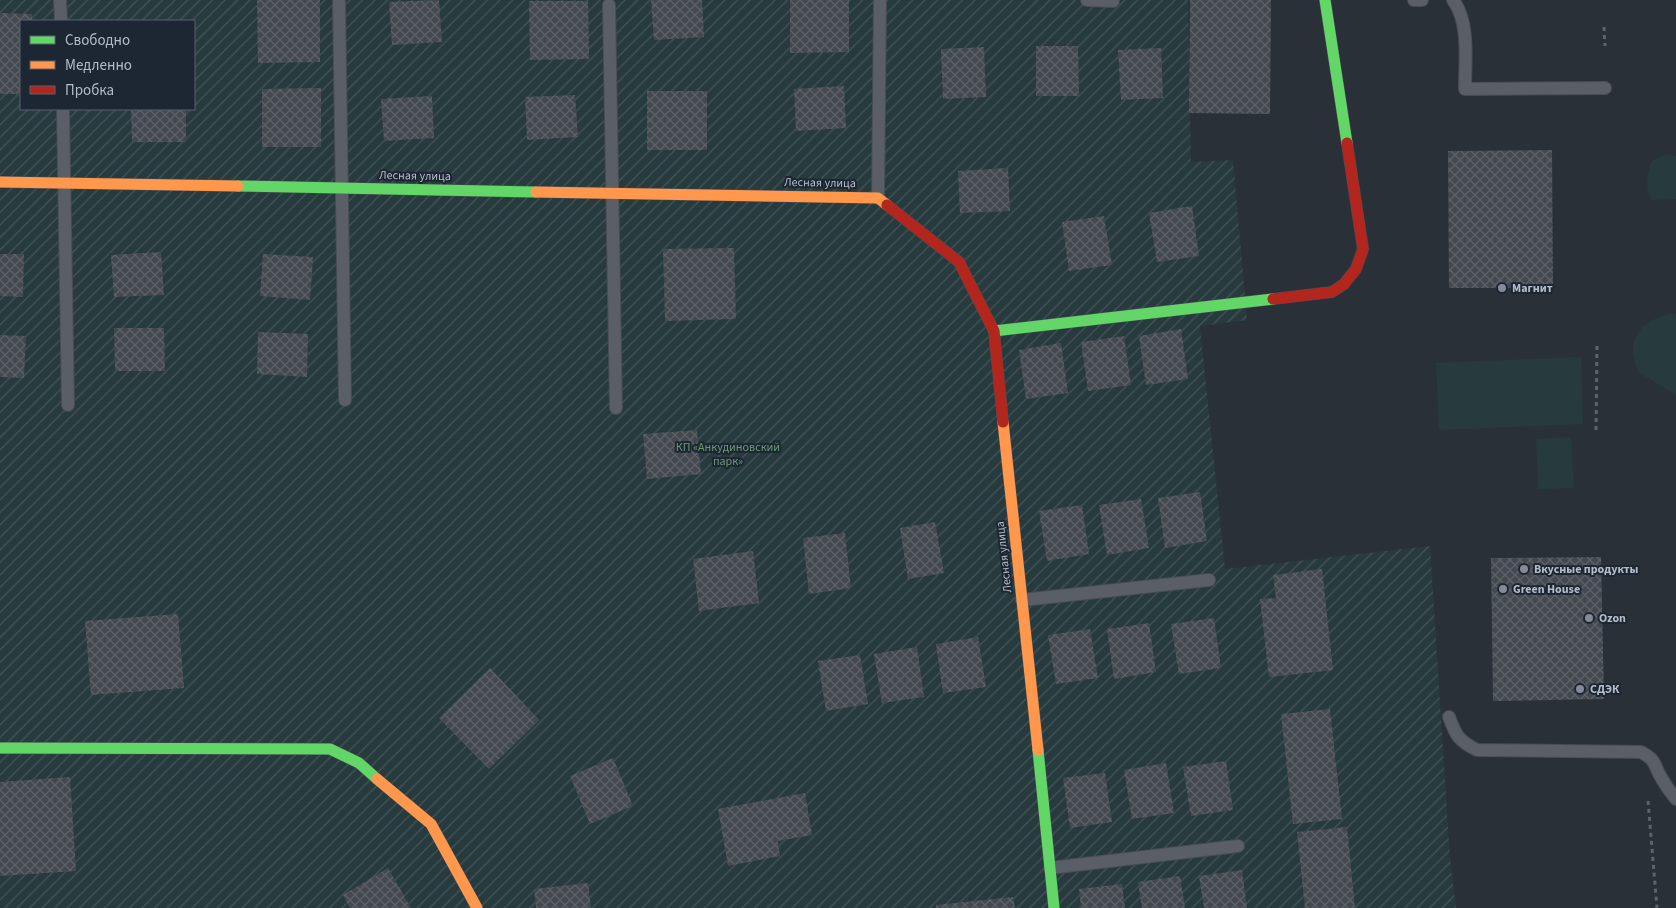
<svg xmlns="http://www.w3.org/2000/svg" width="1676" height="908" font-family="'Source Sans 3',sans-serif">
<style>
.green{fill:#273a3e}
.garden{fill:url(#garden-furrows);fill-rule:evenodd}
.building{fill:url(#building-cross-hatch)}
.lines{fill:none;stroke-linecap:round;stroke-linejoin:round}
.lane-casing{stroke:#484c53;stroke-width:14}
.fast-casing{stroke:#484c53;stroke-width:12}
.slow-casing{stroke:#484c53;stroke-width:12}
.jam-casing{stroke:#484c53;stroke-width:12}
.path{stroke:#5d636a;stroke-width:3;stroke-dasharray:4 4;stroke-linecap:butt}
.lane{stroke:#5a5e66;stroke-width:12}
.fast{stroke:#63d668;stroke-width:11}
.slow{stroke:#ff974d;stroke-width:11}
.jam{stroke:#b3261e;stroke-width:11}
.poi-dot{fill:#848b96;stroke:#1d2633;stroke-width:2}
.labels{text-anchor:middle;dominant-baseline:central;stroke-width:4;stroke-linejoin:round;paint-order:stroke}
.street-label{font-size:12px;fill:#b4bcc9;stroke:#1d2633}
.poi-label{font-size:12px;font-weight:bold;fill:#b4bcc9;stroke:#1d2633;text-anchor:start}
.park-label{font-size:12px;fill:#6b9a76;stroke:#1d2633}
</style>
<defs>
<pattern id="garden-furrows" width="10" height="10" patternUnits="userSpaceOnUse" patternTransform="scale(1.25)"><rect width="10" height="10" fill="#273a3e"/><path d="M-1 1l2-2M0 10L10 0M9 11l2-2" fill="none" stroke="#445559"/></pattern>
<pattern id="building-cross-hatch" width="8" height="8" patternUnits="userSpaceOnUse" patternTransform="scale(1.25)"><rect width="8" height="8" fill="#444950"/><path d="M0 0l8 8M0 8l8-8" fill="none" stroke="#5d6168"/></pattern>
</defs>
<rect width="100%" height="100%" fill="#2a3038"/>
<g class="green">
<path d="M1663 155 1676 156V199L1652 200C1645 194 1647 173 1650 165 1652 160 1658 157 1663 155Z"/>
<path d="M1668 314H1676V395L1638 372C1636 365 1633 358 1633 352 1632 330 1650 319 1668 314Z"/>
<path d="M1581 357 1583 424 1439 430 1436 363Z"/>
<path d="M1571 437 1574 488 1538 489 1536 439Z"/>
</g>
<path class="garden" d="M0 0H1188L1191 162 1233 160 1247 320 1200 326 1225 569 1430 546 1450 859 1456 908H0ZM21 21H194V109H21Z"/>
<g class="building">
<path d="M257 0H320V62L258 63Z"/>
<path d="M439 0 442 42 392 45 389 2Z"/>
<path d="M651 0H702L704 37 654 40Z"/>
<path d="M790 0H849V52L790 53Z"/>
<path d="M1190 0H1271L1270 114 1189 113Z"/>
<path d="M529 1H588L589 59 530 60Z"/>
<path d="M0 13 32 14V21H21V94H0Z"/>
<path d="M1036 46H1078L1079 96H1036Z"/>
<path d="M984 47 986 97 943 99 941 49Z"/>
<path d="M1161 48 1163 98 1121 100 1118 50Z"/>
<path d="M844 86 846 128 796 131 794 89Z"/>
<path d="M321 88V147H262V89Z"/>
<rect x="647" y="91" width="60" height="59"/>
<path d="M575 95 578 137 527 140 525 97Z"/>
<path d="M432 96 434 138 384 141 381 99Z"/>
<path d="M131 109H186V142H132Z"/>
<path d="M1552 150 1553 288H1449L1448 151Z"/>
<path d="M1008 168 1010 211 960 213 958 171Z"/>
<path d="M1192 206 1199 256 1157 262 1149 213Z"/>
<path d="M1104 216 1112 265 1069 271 1062 222Z"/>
<path d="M734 248 736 319 665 321 663 249Z"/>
<path d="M161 252 164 295 114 297 111 255Z"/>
<path d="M0 254H24L23 297 0 296Z"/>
<path d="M263 254 313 257 310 300 260 296Z"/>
<path d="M114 328H164L165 371H115Z"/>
<path d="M1181 329 1188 379 1146 385 1139 336Z"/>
<path d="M258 332 308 334 307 377 257 374Z"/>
<path d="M0 335 26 336 24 378 0 377Z"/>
<path d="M1124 336 1131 385 1088 391 1081 342Z"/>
<path d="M1061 343 1068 393 1026 399 1019 350Z"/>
<path d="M697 430 701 474 647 479 643 434Z"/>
<path d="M1200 492 1207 541 1165 548 1158 498Z"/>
<path d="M1141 499 1149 548 1107 555 1099 505Z"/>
<path d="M1082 505 1089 554 1047 561 1039 511Z"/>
<path d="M935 522 944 573 908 579 900 528Z"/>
<path d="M845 533 851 588 809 594 803 538Z"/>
<path d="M753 551 759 603 699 611 693 559Z"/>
<path d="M1601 557 1604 699 1493 701 1491 558Z"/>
<path d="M1322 569 1333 670 1269 677 1260 599 1276 598 1273 575Z"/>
<path d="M178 614 184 688 91 695 85 621Z"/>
<path d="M1214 618 1221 668 1179 674 1171 624Z"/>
<path d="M1149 623 1156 672 1114 679 1107 629Z"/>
<path d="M1090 629 1098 678 1056 684 1048 635Z"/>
<path d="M978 637 986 687 943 693 936 644Z"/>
<path d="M917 647 924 697 882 703 874 654Z"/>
<path d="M860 655 868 704 826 711 818 661Z"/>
<path d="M490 668 539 720 489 769 439 718Z"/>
<path d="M1330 709 1342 819 1293 824 1281 714Z"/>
<path d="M613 758 633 806 590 824 570 776Z"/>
<path d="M1226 761 1233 810 1191 816 1183 767Z"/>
<path d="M1166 763 1174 813 1132 819 1124 770Z"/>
<path d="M1105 773 1112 822 1070 828 1063 778Z"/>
<path d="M70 777 76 871 0 876V782Z"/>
<path d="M805 793 812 835 778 841 780 856 728 866 718 809Z"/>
<path d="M1347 827 1355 908H1305L1297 832Z"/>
<path d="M388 868 411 908H350L343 895Z"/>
<path d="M1242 870 1247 908H1204L1199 876Z"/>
<path d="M1180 876 1185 908H1142L1138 882Z"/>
<path d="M588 883 591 908H536L534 889Z"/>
<path d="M1122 884 1125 908H1081L1079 889Z"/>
<path d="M1013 897 1015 908H936V905Z"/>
</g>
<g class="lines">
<defs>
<g id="lane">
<path d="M60 0 61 21"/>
<path d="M1087 0 1113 1"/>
<path d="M1414 0H1422"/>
<path d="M1453 0C1470 22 1465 62 1465 89L1605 88"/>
<path d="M339 2 345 400"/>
<path d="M609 5 616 408"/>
<path d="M63 109 68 405"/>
<path d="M878 198 880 0"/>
<path d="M1022 600 1209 580"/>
<path d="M1449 717C1456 736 1459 741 1477 750L1641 752C1658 761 1653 765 1662 779 1666 786 1671 793 1676 799"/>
<path d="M1050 868 1238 846"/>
</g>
<g id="fast">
<path d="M1325 0 1347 143"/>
<path d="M238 186 536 192"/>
<path d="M994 331 1273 299"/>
<path d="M0 748 330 749 359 763 377 779"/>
<path d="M1038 750 1054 908"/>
</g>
<g id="slow">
<path d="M0 182 238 186"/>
<path d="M536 192 878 198 887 205"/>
<path d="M1003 422 1038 750"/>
<path d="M377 779 431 824 477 908"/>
</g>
<g id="jam">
<path d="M887 205 959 262 994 331 1003 422"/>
<path d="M1273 299 1332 292 1344 284 1356 269 1363 249 1347 143"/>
</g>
</defs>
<use href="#lane" class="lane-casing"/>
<use href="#fast" class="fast-casing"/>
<use href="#slow" class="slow-casing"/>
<use href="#jam" class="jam-casing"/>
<g class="path">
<path d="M1604 27 1605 46"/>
<path d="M1596 430 1597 346"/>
<path d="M1648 801 1657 908"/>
</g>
<use href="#lane" class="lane"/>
<use href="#fast" class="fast"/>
<use href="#slow" class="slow"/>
<use href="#jam" class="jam"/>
</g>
<g class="poi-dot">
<circle cx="1502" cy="288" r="5"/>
<circle cx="1524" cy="569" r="5"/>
<circle cx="1503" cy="589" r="5"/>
<circle cx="1589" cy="618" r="5"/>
<circle cx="1580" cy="689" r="5"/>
</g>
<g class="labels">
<g class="street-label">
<text transform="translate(415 176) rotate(1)">Лесная улица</text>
<text transform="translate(820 183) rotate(1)">Лесная улица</text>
<text transform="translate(1004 557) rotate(-96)">Лесная улица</text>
</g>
<g class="poi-label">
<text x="1512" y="288">Магнит</text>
<text x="1534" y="569">Вкусные продукты</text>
<text x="1513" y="589">Green House</text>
<text x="1599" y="618">Ozon</text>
<text x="1590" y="689">СДЭК</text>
</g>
<g class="park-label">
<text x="728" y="447">КП «Анкудиновский<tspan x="728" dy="14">парк»</tspan></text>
</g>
</g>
<rect x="20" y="20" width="175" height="90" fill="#1d2633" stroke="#59626f"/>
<rect x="30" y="36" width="25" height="8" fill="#63d668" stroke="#59626f"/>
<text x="65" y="45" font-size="15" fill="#b4bcc9">Свободно</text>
<rect x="30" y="61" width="25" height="8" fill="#ff974d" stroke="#59626f"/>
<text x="65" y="70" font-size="15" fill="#b4bcc9">Медленно</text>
<rect x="30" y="86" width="25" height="8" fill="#b3261e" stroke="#59626f"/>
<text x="65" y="95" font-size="15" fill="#b4bcc9">Пробка</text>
</svg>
